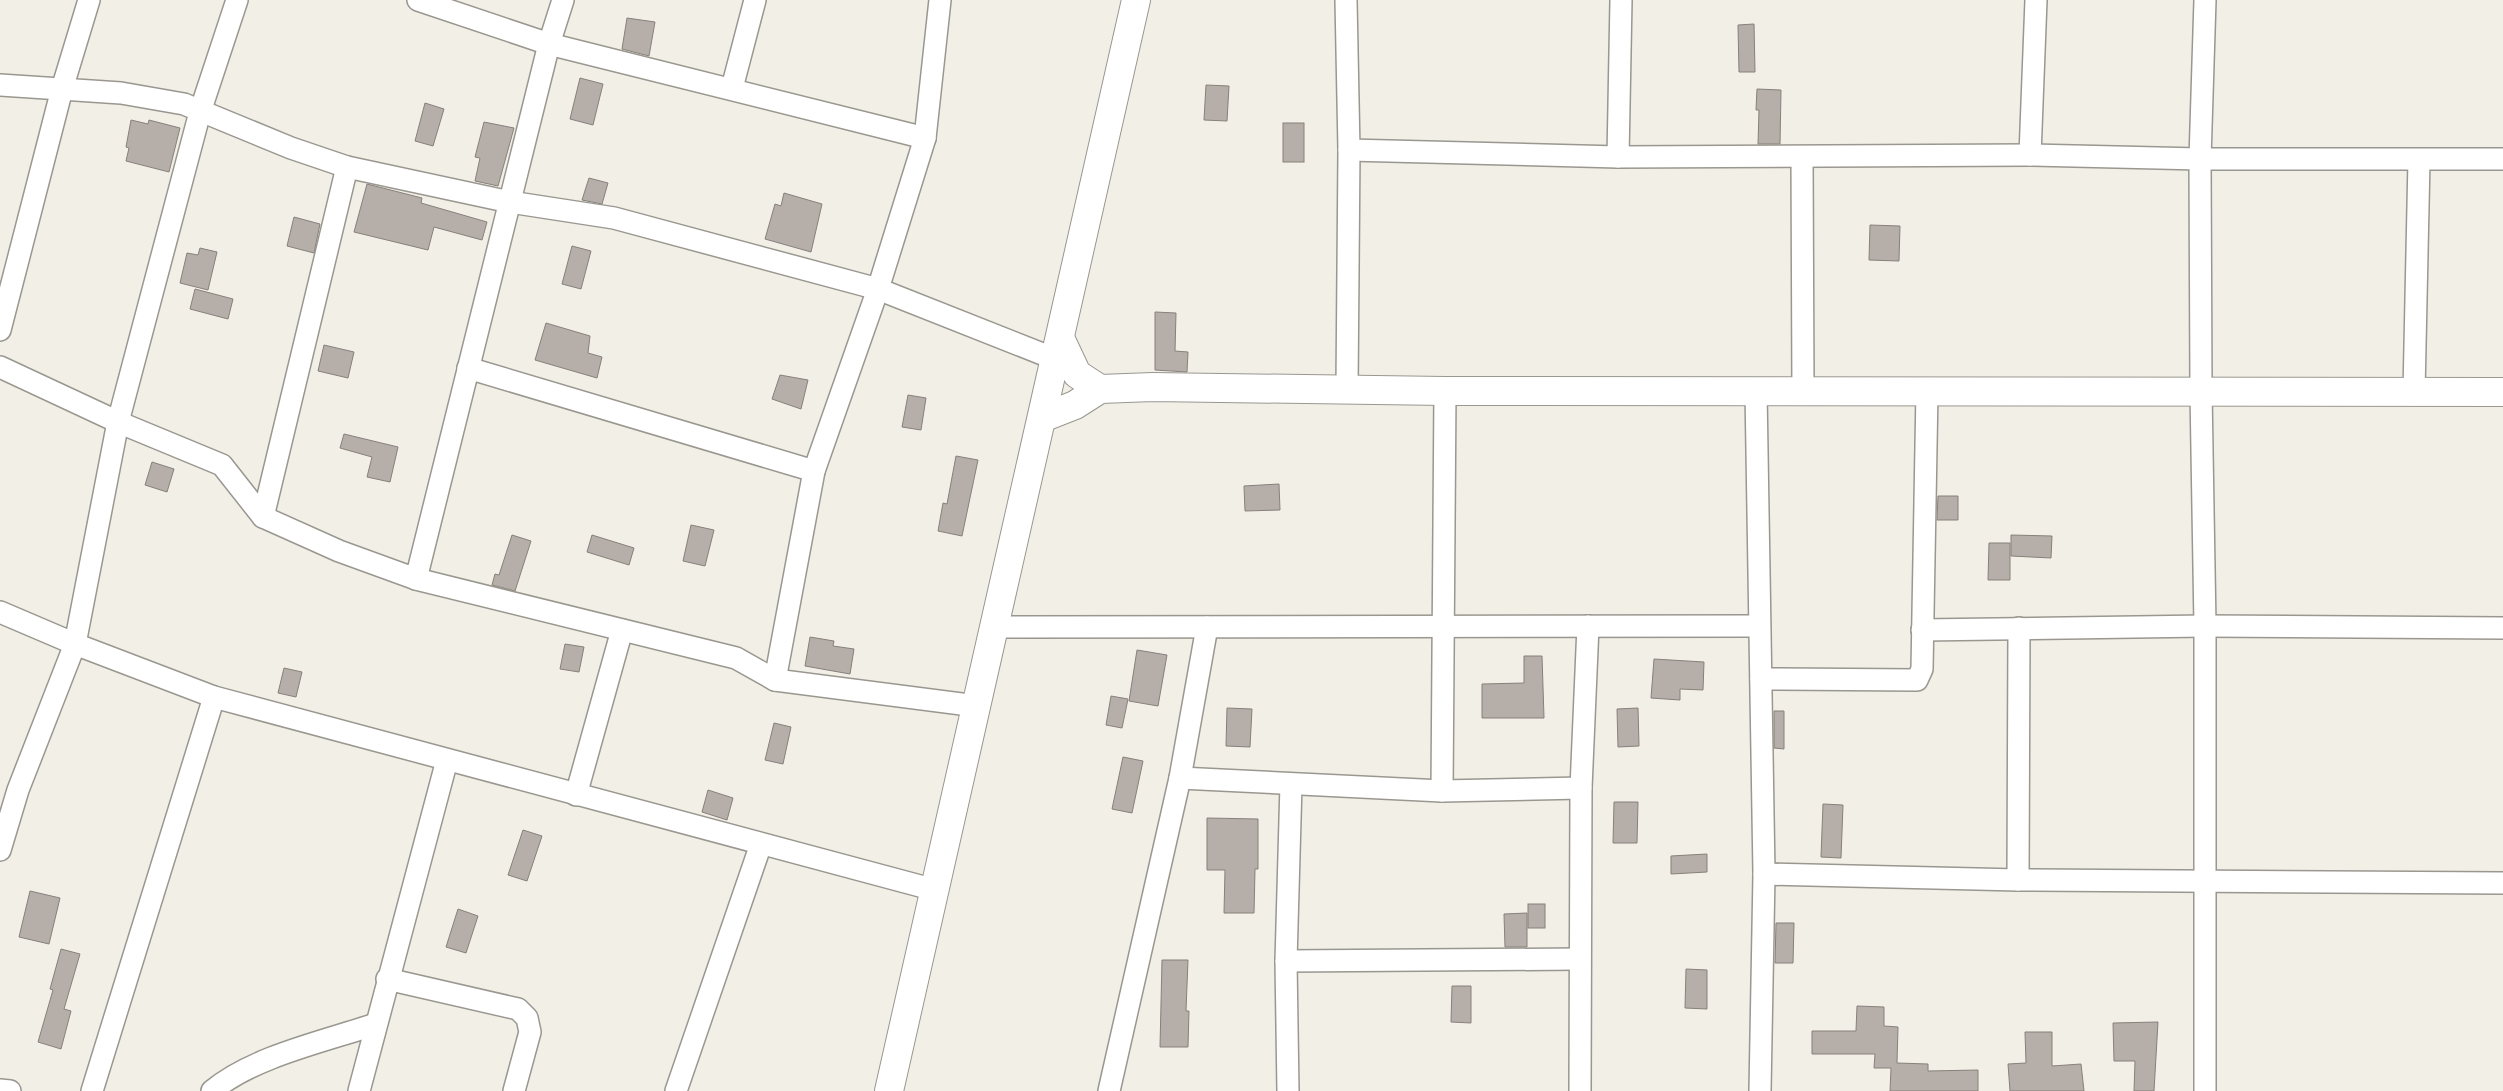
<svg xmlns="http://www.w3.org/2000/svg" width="2503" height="1091" font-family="Montserrat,sans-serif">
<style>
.building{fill:#b5aea9;stroke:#87807b}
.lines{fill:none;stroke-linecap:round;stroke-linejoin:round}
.street-casing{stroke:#99978f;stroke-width:24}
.secondary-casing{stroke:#99978f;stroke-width:30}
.street{stroke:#fff;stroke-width:21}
.secondary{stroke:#fff;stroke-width:28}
</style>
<rect width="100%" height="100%" fill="#f2efe7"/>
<g class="building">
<path d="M627 18 655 22 649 56 622 49Z"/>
<path d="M1754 24 1755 72H1739L1738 25Z"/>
<path d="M580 78 603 84 593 125 570 119Z"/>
<path d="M1206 85 1229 86 1227 121 1204 120Z"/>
<path d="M1757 89 1781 90 1780 144H1758L1759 110H1756Z"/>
<path d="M425 103 444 109 433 146 415 141Z"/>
<path d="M131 120 148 124 149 120 180 128 169 172 126 161 129 148 126 147Z"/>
<path d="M484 122 514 128 498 186 475 181 480 158 475 157Z"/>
<rect x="1283" y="123" width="21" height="39"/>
<path d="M589 178 608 183 602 204 582 200Z"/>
<path d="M367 184 422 198 421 203 487 222 482 240 434 227 428 250 354 232Z"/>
<path d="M784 193 822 204 811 252 765 239 775 204 781 206Z"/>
<path d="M294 217 320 224 314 253 287 246Z"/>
<path d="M1870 225 1900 226 1899 261 1869 260Z"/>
<path d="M572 246 591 251 581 289 562 284Z"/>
<path d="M200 248 217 252 208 290 180 283 187 253 198 255Z"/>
<path d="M195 289 233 299 228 319 190 309Z"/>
<path d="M1155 312 1176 313 1175 351 1188 352 1187 372 1155 370Z"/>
<path d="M546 323 590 336 588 353 602 357 597 378 535 360Z"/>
<path d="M324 345 354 352 348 378 318 371Z"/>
<path d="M780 375 808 380 801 409 772 399Z"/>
<path d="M908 395 926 398 921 430 902 427Z"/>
<path d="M344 434 398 447 390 482 367 477 372 457 340 448Z"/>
<path d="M956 456 978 460 962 536 938 531 943 503 947 504Z"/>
<path d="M152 462 174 469 167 492 145 485Z"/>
<path d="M1279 484 1280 510 1245 511 1244 486Z"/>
<path d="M1938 496H1958V520H1937Z"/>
<path d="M691 525 714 530 705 566 683 561Z"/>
<path d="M512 535 531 541 515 591 492 585 495 574 499 575Z"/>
<path d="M592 535 634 548 629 565 587 552Z"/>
<path d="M2011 535 2052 536 2051 558 2011 556Z"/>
<path d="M1989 543H2010V580H1988Z"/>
<path d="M810 637 834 641 833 646 854 649 850 674 805 666Z"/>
<path d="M565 644 584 647 579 672 560 669Z"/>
<path d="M1137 650 1167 655 1158 706 1129 701Z"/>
<path d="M1524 656H1542L1544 718H1482V684L1524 683Z"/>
<path d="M1654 659 1704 662 1703 690 1680 689V700L1651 698Z"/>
<path d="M284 668 302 672 296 697 278 693Z"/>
<path d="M1111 696 1128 699 1122 728 1106 725Z"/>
<path d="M1227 708 1252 709 1250 747 1226 746Z"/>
<path d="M1638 708 1639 746 1618 747 1617 709Z"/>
<path d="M1774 711H1784V749L1774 748Z"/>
<path d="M774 723 791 727 783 764 765 760Z"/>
<path d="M1123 757 1143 761 1132 813 1112 809Z"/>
<path d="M708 790 733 798 727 820 702 812Z"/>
<path d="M1614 802H1638L1637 843H1613Z"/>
<path d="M1823 804 1843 805 1841 858 1821 857Z"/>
<path d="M1207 818 1258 819V869H1255L1254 913H1224L1225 870H1207Z"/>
<path d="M523 830 542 836 527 881 508 875Z"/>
<path d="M1707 854V872L1671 874V856Z"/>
<path d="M30 891 60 898 49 944 19 937Z"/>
<rect x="1528" y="904" width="17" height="24"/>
<path d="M458 909 478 916 466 953 446 947Z"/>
<path d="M1527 913V947H1505L1504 914Z"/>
<path d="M1776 923H1794L1793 963H1775Z"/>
<path d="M61 949 80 954 64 1009 71 1011 61 1049 38 1042 53 990 50 989Z"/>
<path d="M1162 960H1188L1186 1011H1189L1188 1047H1160Z"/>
<path d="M1686 969 1707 970V1009L1685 1008Z"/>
<path d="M1452 986H1471V1023L1451 1022Z"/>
<path d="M1857 1006 1884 1007V1026L1898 1027 1897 1063 1928 1064V1071L1978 1070V1091H1890L1891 1068H1874L1875 1054H1812V1031H1856Z"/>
<path d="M2158 1022 2154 1091H2134L2135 1061H2114L2113 1023Z"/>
<path d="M2025 1032H2052V1066L2081 1064 2084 1091H2010L2008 1064 2026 1063Z"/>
</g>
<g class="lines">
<defs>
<g id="street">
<path d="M418 0 549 44 925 138"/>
<path d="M1346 0 1349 150 1347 389"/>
<path d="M2205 0 2200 159 2201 392 2205 626V1091"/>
<path d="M0 85 121 93 184 104 291 148 347 167 510 202 614 218 878 289 1055 359"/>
<path d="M732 88 755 0"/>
<path d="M1349 150 1618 157 2030 155 2200 159H2503"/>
<path d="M2030 155 2036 0"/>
<path d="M1618 157 1621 0"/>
<path d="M1802 157 1803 391"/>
<path d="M0 330 62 89 89 0"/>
<path d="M0 367 118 422 222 465 263 517 339 551 416 579 549 44 563 0"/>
<path d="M468 368 814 471"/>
<path d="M1756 391 1764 874 1760 1091"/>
<path d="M2414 392 2419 160"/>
<path d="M263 517 347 167"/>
<path d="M416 579 736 658 775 680 977 706"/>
<path d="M0 612 75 644 214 697 935 890"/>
<path d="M995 627 1759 626"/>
<path d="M1922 630 2205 626 2503 628"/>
<path d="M1761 679 1917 680 1922 669 1927 391"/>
<path d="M775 680 814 471 878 289 925 138 940 0"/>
<path d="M1180 778 1442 791 1581 788"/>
<path d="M1442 791 1445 391"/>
<path d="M576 795 622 630"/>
<path d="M0 850 18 790 75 644 118 422 200 112 237 0"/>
<path d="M1764 874 2018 880 2503 883"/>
<path d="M2018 880 2019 628"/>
<path d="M1286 961 1579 959"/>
<path d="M387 979 518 1009 527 1018 530 1032 514 1091"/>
<path d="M0 1090 10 1091"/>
<path d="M92 1091 214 697"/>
<path d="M212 1091C252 1057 325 1041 376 1024"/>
<path d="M359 1091 447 760"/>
<path d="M676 1091 761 844"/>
<path d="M1109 1091 1180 778 1207 627"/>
<path d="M1288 1091 1286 961 1291 784"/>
<path d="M1580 1091 1581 788 1588 626"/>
</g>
<g id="secondary">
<path d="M1060 338 1077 374 1100 389"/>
<path d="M1042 418 1075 405 1100 389 1153 387 1445 391 2503 392"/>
<path d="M889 1091 1136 0"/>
</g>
</defs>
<use href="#street" class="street-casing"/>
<use href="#secondary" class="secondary-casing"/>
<use href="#street" class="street"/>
<use href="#secondary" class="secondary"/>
</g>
</svg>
